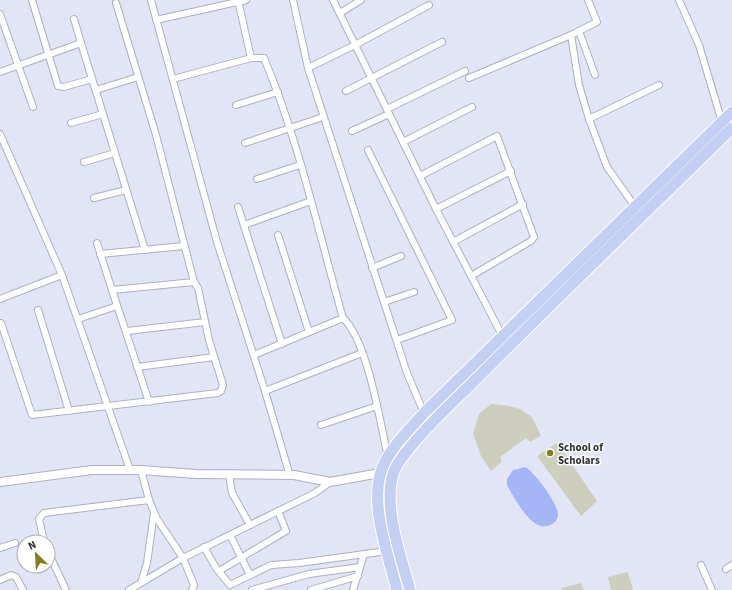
<svg xmlns="http://www.w3.org/2000/svg" width="732" height="590" font-family="'Source Sans 3',sans-serif">
<style>
.green{fill:#a5b6f7}
.building{fill:#cecebe}
.lines{fill:none;stroke-linecap:round;stroke-linejoin:round}
.minor-casing{stroke:#acb0bf;stroke-width:8}
.tertiary-casing{stroke:#acb0bf;stroke-width:10}
.trunk-casing{stroke:#fff;stroke-width:13}
.minor{stroke:#fff;stroke-width:6}
.tertiary{stroke:#fff;stroke-width:8}
.trunk{stroke:#c4cff4;stroke-width:11}
.poi-dot{fill:#817e26;stroke:#fff;stroke-width:1.5}
.labels{text-anchor:middle;dominant-baseline:central;stroke-width:3;stroke-linejoin:round;paint-order:stroke}
.poi-label{font-size:11px;font-weight:bold;fill:#313339;stroke:#fff;text-anchor:start}
</style>
<rect width="100%" height="100%" fill="#e1e5f5"/>
<path class="green" d="M525 467C534 471 560 506 558 516 557 521 554 523 550 525 533 534 514 498 507 485V479L513 470Z"/>
<g class="building">
<path d="M491 404 509 406 520 409 532 417 541 436 530 442 526 438 500 457 502 462 491 471 481 456 473 434 479 414Z"/>
<path d="M557 443 597 501 581 516 537 456Z"/>
<path d="M628 572 633 590H611L608 577Z"/>
<path d="M581 583 584 590H562L561 588Z"/>
</g>
<g class="lines">
<defs>
<g id="minor">
<path d="M32 0 58 86 64 87 92 79"/>
<path d="M151 0 217 242 265 391 290 476"/>
<path d="M238 0 251 58H264C299 141 318 231 343 318"/>
<path d="M293 0 308 68 407 373 424 413"/>
<path d="M333 0 436 209 503 337"/>
<path d="M679 0 699 45 722 122"/>
<path d="M340 13 361 0"/>
<path d="M0 14 33 107"/>
<path d="M74 19 81 43"/>
<path d="M156 20 246 0"/>
<path d="M579 31 595 75"/>
<path d="M571 35 597 22 588 0"/>
<path d="M308 68 355 45 429 5"/>
<path d="M0 72 81 43 145 250"/>
<path d="M469 78 571 35 579 85 589 119"/>
<path d="M173 79 251 58"/>
<path d="M96 90 138 77"/>
<path d="M346 91 442 42"/>
<path d="M236 105 278 92"/>
<path d="M387 109 465 71"/>
<path d="M71 123 103 114"/>
<path d="M352 131 389 114"/>
<path d="M0 134 62 275 130 470"/>
<path d="M403 142 472 107"/>
<path d="M245 143 323 117"/>
<path d="M368 150 452 320 397 340"/>
<path d="M84 162 115 153"/>
<path d="M420 176 497 136 534 237 531 241 471 276"/>
<path d="M257 179 300 165"/>
<path d="M94 198 126 190"/>
<path d="M238 207 282 344"/>
<path d="M636 208 607 167 589 119 659 85"/>
<path d="M436 209 511 171"/>
<path d="M244 225 311 201"/>
<path d="M278 235 309 332"/>
<path d="M453 242 523 204"/>
<path d="M97 243 112 290 194 282 156 135 116 3"/>
<path d="M100 254 184 246"/>
<path d="M372 268 401 256"/>
<path d="M112 290 149 402"/>
<path d="M0 299 62 275"/>
<path d="M384 302 414 292"/>
<path d="M38 310 69 411"/>
<path d="M78 319 117 306"/>
<path d="M1 323 32 415 218 393 221 391 223 385 209 340 198 288 194 282"/>
<path d="M127 331 205 322"/>
<path d="M254 355 343 318C368 341 380 423 388 457"/>
<path d="M137 367 214 357"/>
<path d="M265 391 362 353"/>
<path d="M321 425 377 406"/>
<path d="M141 470 149 500 157 519 183 558 194 585 192 590"/>
<path d="M229 474 232 493 250 525"/>
<path d="M230 535 250 575"/>
<path d="M44 542 39 519 44 513 149 500"/>
<path d="M204 547 216 568 230 585 271 565 299 563 387 551"/>
<path d="M0 548 15 543"/>
<path d="M48 552 66 590"/>
<path d="M701 565 712 590"/>
<path d="M726 569 732 565"/>
<path d="M219 571 286 531 278 511"/>
<path d="M0 580 11 575 16 577 23 590"/>
<path d="M141 583 147 563 154 513"/>
<path d="M129 590 183 558 315 493 330 482"/>
<path d="M252 590 309 574 360 567"/>
<path d="M311 590 358 576"/>
<path d="M353 590 364 554"/>
</g>
<path id="tertiary" d="M0 482 92 470H141L196 474 294 475 330 482 380 473 393 472"/>
<g id="trunk">
<path d="M397 590C388 554 367 499 384 464 393 445 410 429 424 413L732 112"/>
<path d="M410 590C401 557 383 508 393 474 400 451 453 402 472 383 558 297 645 213 732 128"/>
</g>
</defs>
<use href="#minor" class="minor-casing"/>
<use href="#tertiary" class="tertiary-casing"/>
<use href="#trunk" class="trunk-casing"/>
<use href="#minor" class="minor"/>
<use href="#tertiary" class="tertiary"/>
<use href="#trunk" class="trunk"/>
</g>
<circle class="poi-dot" cx="550" cy="453" r="4"/>
<g class="labels">
<g class="poi-label">
<text x="558" y="447">School of<tspan x="558" dy="13">Scholars</tspan></text>
</g>
</g>
<g transform="translate(36 554) rotate(335)"><circle r="19" fill="#ffffff" stroke="#adadb0"/>
<path d="M0-3L7 15L0 10L-7 15Z" fill="#817e26"/>
<text y="-6" font-size="11" font-weight="bold" text-anchor="middle" fill="#313339">N</text>
</g>
</svg>
